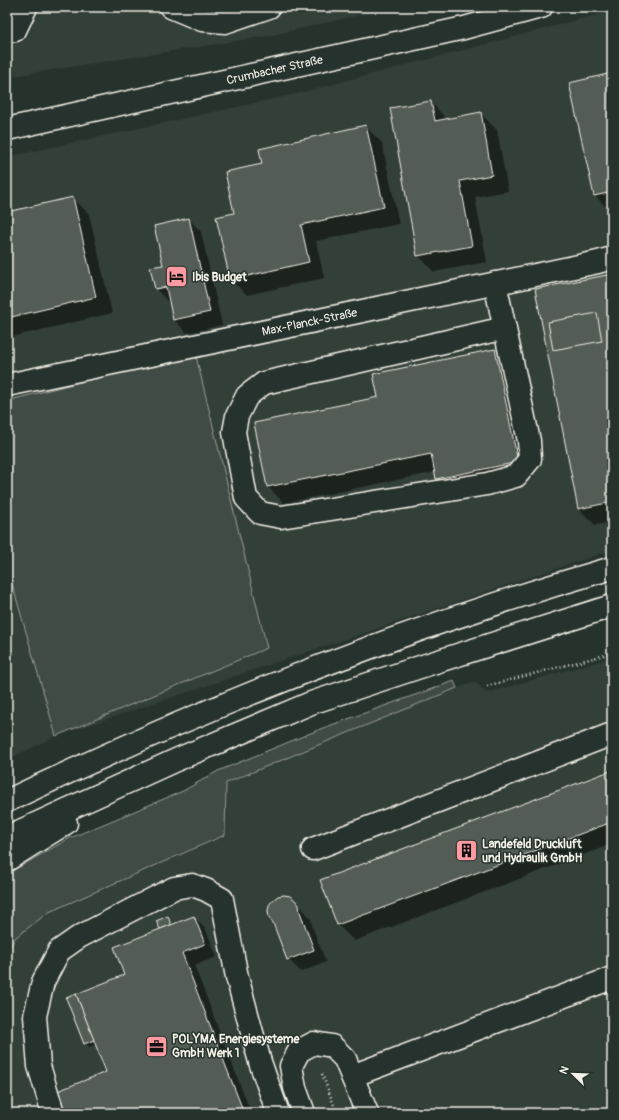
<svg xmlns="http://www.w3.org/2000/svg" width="619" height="1120" font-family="Pangolin,sans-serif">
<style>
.built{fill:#333f39}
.green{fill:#414b45;stroke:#9a9e96}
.shadow{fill:#0007}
.building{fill:#525c55;stroke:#f4f1e8}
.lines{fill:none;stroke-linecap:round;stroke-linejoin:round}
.minor-casing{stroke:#f4f1e8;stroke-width:25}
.major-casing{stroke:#f4f1e8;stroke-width:25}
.highway-casing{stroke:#f4f1e8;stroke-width:25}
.path{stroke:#f4f1e8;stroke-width:2.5;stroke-dasharray:1 3;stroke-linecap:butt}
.minor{stroke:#26332d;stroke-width:22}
.major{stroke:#26332d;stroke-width:22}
.highway{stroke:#26332d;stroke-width:22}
.labels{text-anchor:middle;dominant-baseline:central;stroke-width:3;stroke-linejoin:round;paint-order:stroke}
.street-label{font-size:12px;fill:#f4f1e8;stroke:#26332d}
.poi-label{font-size:12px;font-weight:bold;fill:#f4f1e8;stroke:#26332d;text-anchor:start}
</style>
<rect width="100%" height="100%" fill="#26332d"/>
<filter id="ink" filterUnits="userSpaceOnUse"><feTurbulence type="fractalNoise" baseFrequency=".025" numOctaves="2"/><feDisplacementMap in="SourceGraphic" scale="8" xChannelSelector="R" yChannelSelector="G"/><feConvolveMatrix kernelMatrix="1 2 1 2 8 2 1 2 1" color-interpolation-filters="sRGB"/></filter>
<g filter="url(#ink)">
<g class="built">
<path d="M7 7H394L268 36 7 77Z"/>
<path d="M612 11V550L56 736 7 760V157L292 95Z"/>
<path d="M612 658V1113H12L7 1095V952L16 937 49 912 225 836 226 783 457 688 475 682 486 693Z"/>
</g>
<g class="green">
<path d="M195 352 267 648 56 736 7 566V401Z"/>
<path d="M454 681 457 688 226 783 225 835 49 912 16 937 7 952V874L70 838 183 791 218 771 323 728Z"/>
</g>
<g class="shadow">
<path d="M201 7H253L245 25Z"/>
<path d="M612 74V212H611L595 196 570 83Z"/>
<path d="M431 102 447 120 480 113 497 130 508 191 475 197 487 262 434 272 418 255Z"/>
<path d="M366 127 382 143 399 224 316 241 324 278 247 295 230 279 235 214 263 165Z"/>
<path d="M73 198 89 214 112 313 12 337 7 331V213Z"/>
<path d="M189 219 201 232 222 325 187 333 174 320 170 301 168 302 156 289 164 265Z"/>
<path d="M612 275V522L595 525 579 509Z"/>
<path d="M495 350 511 367 534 478 454 495 437 478 436 472 284 503 268 487 379 398Z"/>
<path d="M610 773 612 775V844L354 941 338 925 321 881Z"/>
<path d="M295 900 311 919 312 926 326 962 301 972 288 959Z"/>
<path d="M194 917 206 930 217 957 194 965 251 1113H64L108 1072 97 1044 89 1047 85 1043 126 976 161 930 158 922 168 918 173 925Z"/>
</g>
<g class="building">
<path d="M612 73V192L594 196 569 83Z"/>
<path d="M431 101 435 121 481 112 492 175 460 181 472 246 417 256 390 108Z"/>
<path d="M366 125 384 207 301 225 309 262 230 280 216 217 234 213 225 172 262 164 259 149Z"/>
<path d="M73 197 96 297 7 318V212Z"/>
<path d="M189 218 210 312 173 320 166 287 155 289 150 267 163 265 154 226Z"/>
<path d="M612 274V502L578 509 535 289Z"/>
<path d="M597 313 602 341 553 350 548 322Z"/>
<path d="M495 349 518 462 436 479 431 454 267 487 254 423 378 397 373 374Z"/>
<path d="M610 771 612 776V822L337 925 320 880Z"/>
<path d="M284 895 290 896 295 900 299 905 300 912 314 950 287 960 273 923 269 917 268 911 269 905 273 900 278 896Z"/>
<path d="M168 916 171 925 160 929 156 921Z"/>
<path d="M194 916 205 944 182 953 244 1113H63L55 1092 106 1072 76 994 124 975 114 947Z"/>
<path d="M76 994 94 1040 84 1044 66 998Z"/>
</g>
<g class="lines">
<defs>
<g id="minor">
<path d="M171 7 202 20 225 22 269 7"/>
<path d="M7 31 15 30 26 7"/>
<path d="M495 283 529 441 530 459 516 476 487 484 281 517 260 513 246 498 234 432 237 416 247 396 264 383 505 328"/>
<path id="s1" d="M7 385 598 262 612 258"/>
<path d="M313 849 612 734"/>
<path d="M352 1076 612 978"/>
<path d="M53 1113 39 1066 35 1016 43 982 59 951 79 937 174 888 192 885 206 890 222 899 237 977 260 1062 278 1113"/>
<path d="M304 1113 295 1088 291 1066 299 1051 314 1043 332 1046 345 1059 367 1113"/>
</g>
<g id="major">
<path id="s2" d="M7 129 464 28 541 7"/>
</g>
<g id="highway">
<path d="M7 801C202 708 404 628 612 568"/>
<path d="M7 837 176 760 311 703 426 665 612 606"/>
<path d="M7 860 66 823"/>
</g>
</defs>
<use href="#minor" class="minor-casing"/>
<use href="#major" class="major-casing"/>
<use href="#highway" class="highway-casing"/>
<g class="path">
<path d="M487 686 612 653"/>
<path d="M322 1074 337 1113"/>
</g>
<use href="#minor" class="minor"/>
<use href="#major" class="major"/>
<use href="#highway" class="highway"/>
</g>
</g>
<defs>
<symbol id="hotel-square" viewBox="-11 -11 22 22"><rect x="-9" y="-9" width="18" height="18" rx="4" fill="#ff9aa2" stroke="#26332d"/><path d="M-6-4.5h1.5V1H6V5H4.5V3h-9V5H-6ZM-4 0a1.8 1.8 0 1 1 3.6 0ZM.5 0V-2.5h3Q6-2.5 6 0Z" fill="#111"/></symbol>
<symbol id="building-square" viewBox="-11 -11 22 22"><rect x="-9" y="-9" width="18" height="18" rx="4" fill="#ff9aa2" stroke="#26332d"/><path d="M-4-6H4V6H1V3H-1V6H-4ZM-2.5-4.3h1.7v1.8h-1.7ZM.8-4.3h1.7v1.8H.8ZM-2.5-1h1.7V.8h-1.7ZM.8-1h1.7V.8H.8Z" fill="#111"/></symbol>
<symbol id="office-square" viewBox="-11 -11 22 22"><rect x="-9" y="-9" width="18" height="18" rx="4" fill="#ff9aa2" stroke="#26332d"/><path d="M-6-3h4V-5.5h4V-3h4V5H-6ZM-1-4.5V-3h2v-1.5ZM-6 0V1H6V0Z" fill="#111"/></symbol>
</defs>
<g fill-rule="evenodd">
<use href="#hotel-square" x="164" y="264" width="25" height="25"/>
<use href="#building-square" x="454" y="838" width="25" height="25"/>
<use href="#office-square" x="144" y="1034" width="25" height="25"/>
</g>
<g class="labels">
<g class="street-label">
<text stroke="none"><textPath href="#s2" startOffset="274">Crumbacher Straße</textPath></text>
<text stroke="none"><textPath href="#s1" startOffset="309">Max-Planck-Straße</textPath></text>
</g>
<g class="poi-label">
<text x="192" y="277">Ibis Budget</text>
<text x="482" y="844">Landefeld Druckluft<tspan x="482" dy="14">und Hydraulik GmbH</tspan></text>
<text x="172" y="1039">POLYMA Energiesysteme<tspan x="172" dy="14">GmbH Werk 1</tspan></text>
</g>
</g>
<rect width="619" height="1120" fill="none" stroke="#26332d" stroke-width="24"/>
<rect x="12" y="12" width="595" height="1096" fill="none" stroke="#f4f1e8" stroke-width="1.5" filter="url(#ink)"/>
<g transform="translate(573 1074) rotate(293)" stroke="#26332d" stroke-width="3" paint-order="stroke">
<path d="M0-3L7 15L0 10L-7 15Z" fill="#f4f1e8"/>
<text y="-6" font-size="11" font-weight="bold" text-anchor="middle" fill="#f4f1e8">N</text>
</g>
</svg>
